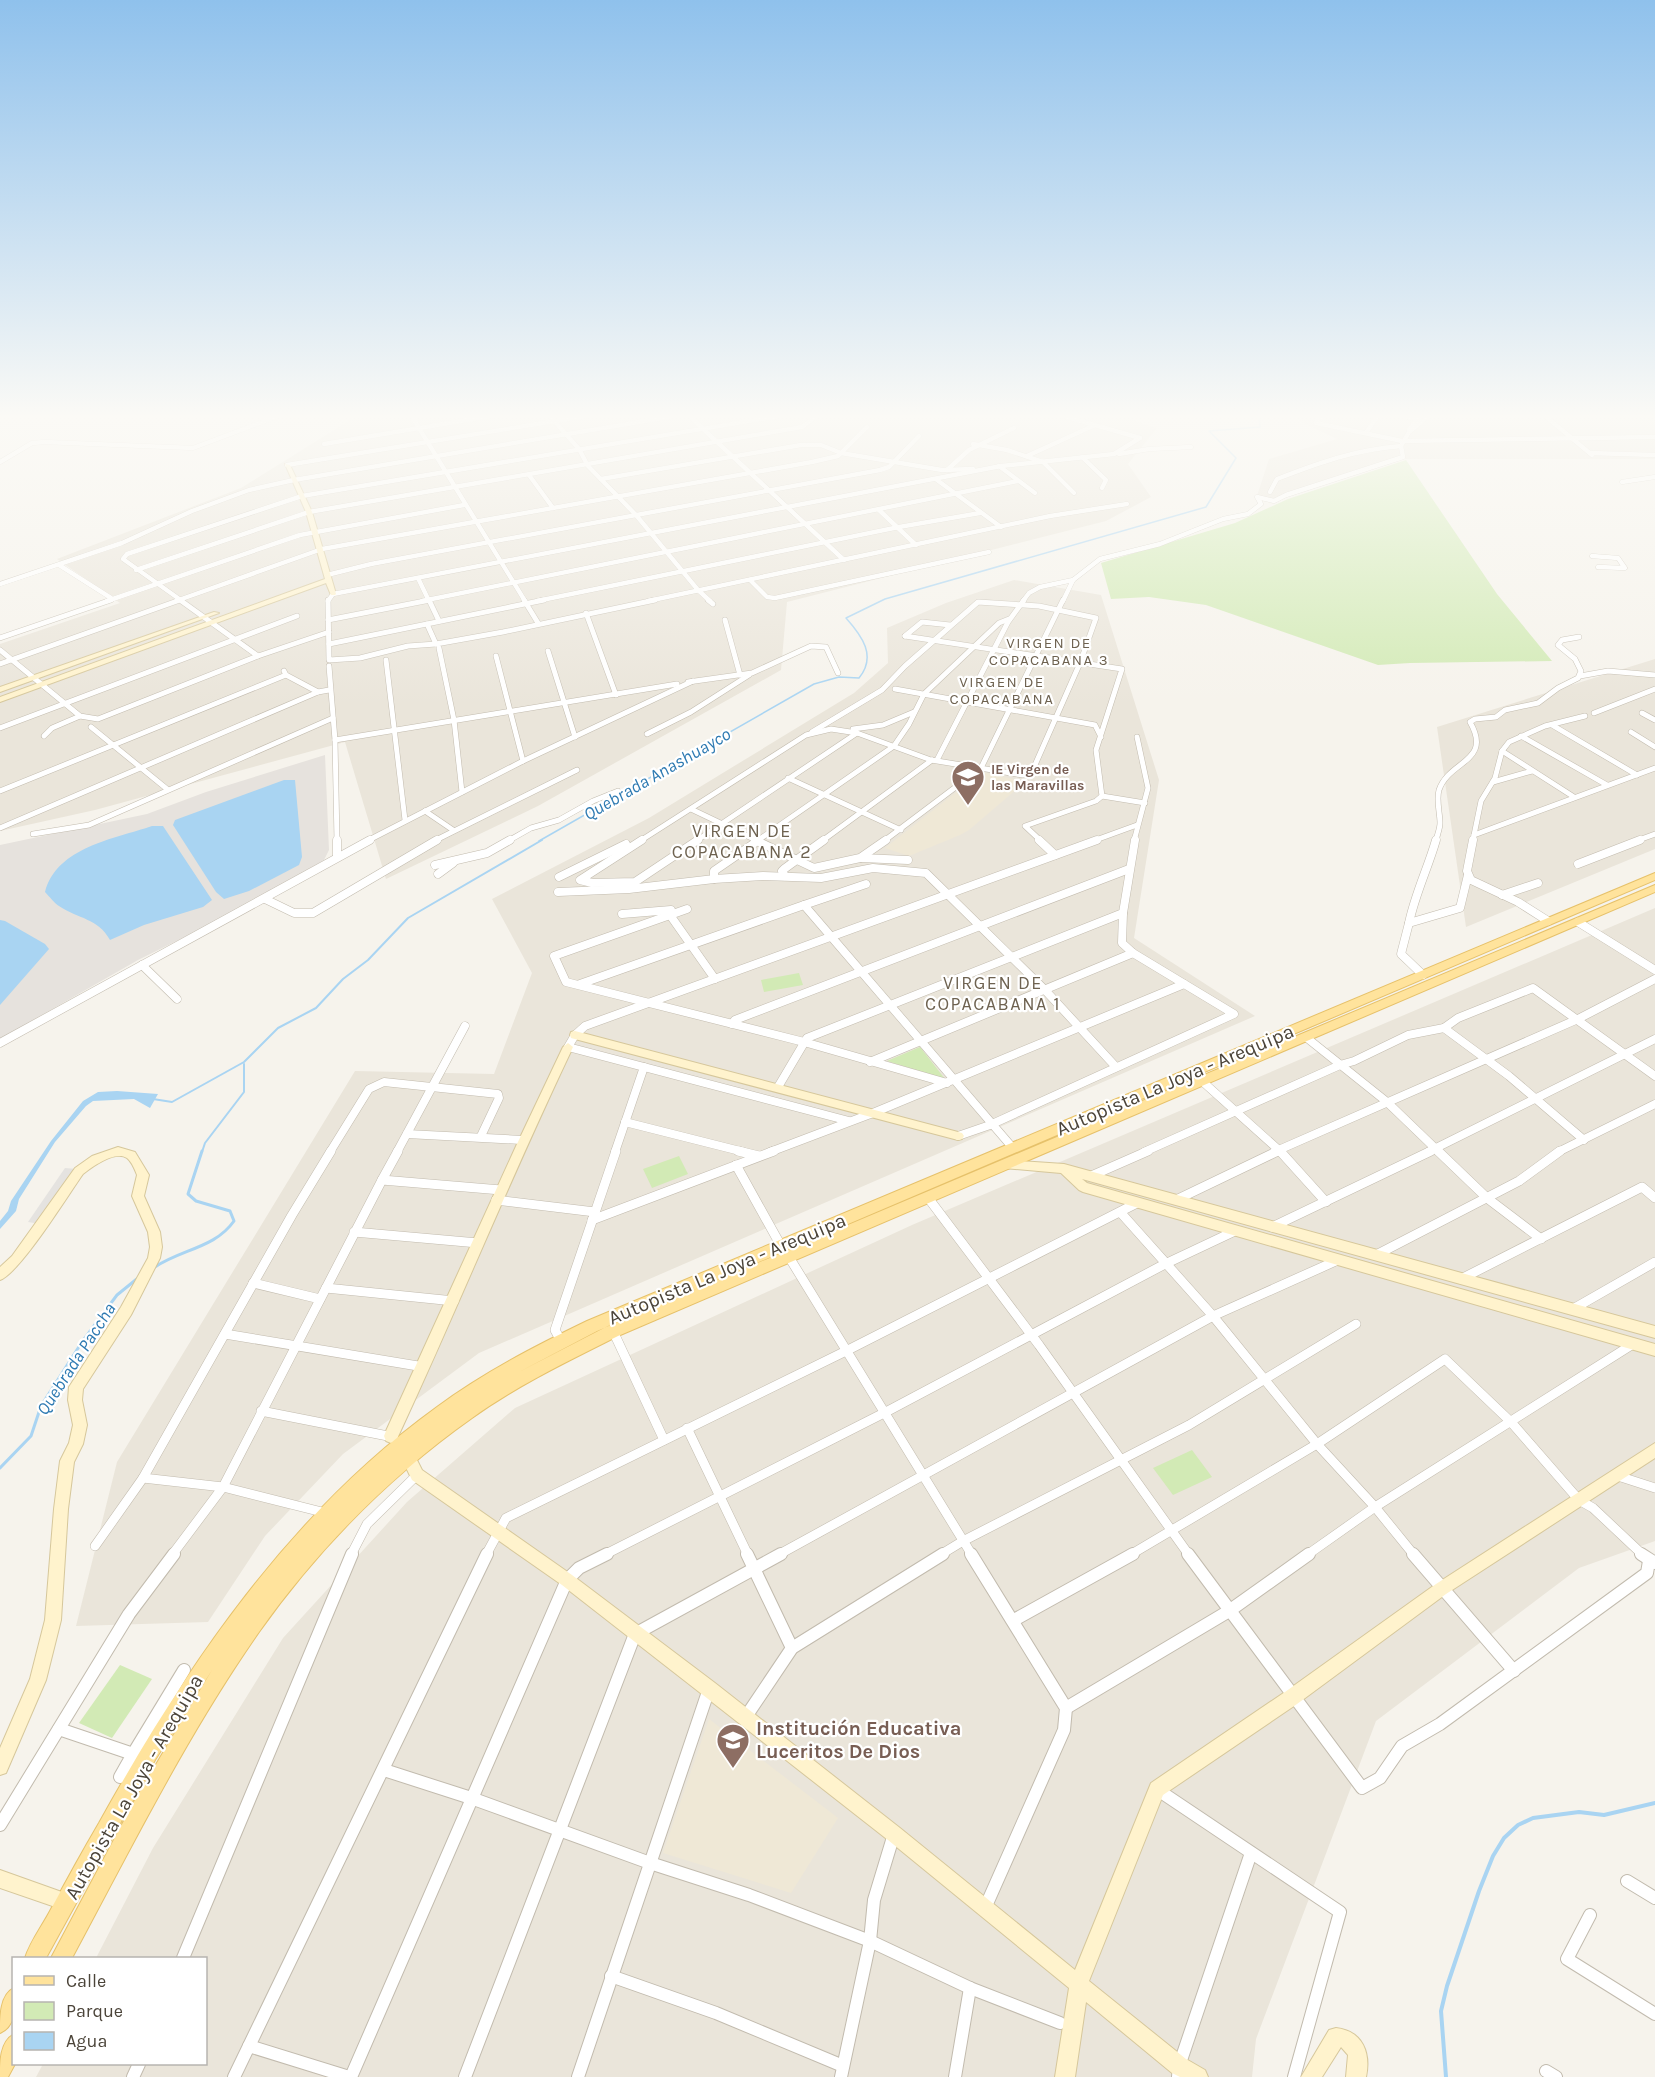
<svg xmlns="http://www.w3.org/2000/svg" width="1655" height="2077" font-family="Karla,sans-serif">
<style>
.residential{fill:#eae5da}
.industrial{fill:#e6e2dd}
.education{fill:#efe8d6}
.green{fill:#d2eab5}
.parking{fill:#e5e3e0}
.water{fill:#a9d4f2}
.lines{fill:none;stroke-linecap:round;stroke-linejoin:round}
.stream-far3{stroke:#a9d4f2;stroke-width:1.5}
.stream-far2{stroke:#a9d4f2;stroke-width:2}
.stream-far1{stroke:#a9d4f2;stroke-width:3}
.stream{stroke:#a9d4f2;stroke-width:4}
.street-far4-casing{stroke:#c2bbae;stroke-width:5}
.street-far3-casing{stroke:#c2bbae;stroke-width:6}
.street-far2-casing{stroke:#c2bbae;stroke-width:9}
.street-far1-casing{stroke:#c2bbae;stroke-width:10}
.street-casing{stroke:#c2bbae;stroke-width:14}
.secondary-casing{stroke:#d6c79b;stroke-width:2}
.primary-casing{stroke:#e6c16a;stroke-width:2}
.street-far4{stroke:#fff;stroke-width:4.5}
.street-far3{stroke:#fff;stroke-width:5}
.street-far2{stroke:#fff;stroke-width:8}
.street-far1{stroke:#fff;stroke-width:9}
.street{stroke:#fff;stroke-width:12}
.secondary{fill:#fff3cd;fill-rule:evenodd}
.primary{fill:#ffe39c;fill-rule:evenodd}
.labels{text-anchor:middle;dominant-baseline:central;stroke-width:4.5;stroke-linejoin:round;paint-order:stroke}
.far-education-label{font-size:14px;font-weight:bold;fill:#785e54;stroke:#fff;text-anchor:start}
.far-neighbourhood-label{font-size:15px;letter-spacing:1.5px;fill:#6e6250;stroke:#fff}
.water-label{font-size:18px;font-style:italic;fill:#2e7ab2;stroke:#fff}
.neighbourhood-label{font-size:18px;letter-spacing:1.5px;fill:#6e6250;stroke:#fff}
.near-street-label{font-size:20px;fill:#4b4439;stroke:#fff}
.near-education-label{font-size:20px;font-weight:bold;fill:#785e54;stroke:#fff;text-anchor:start}
</style>
<rect width="100%" height="100%" fill="#f6f3ec"/>
<g class="residential">
<path d="M358 415H1117L1157 428 1128 464 1151 497 1106 521 787 602 781 670 538 806 386 879 345 742 95 810 0 831V644L120 603 57 559 241 488Z"/>
<path d="M1303 415H1655V459H1405L1272 502 1256 499 1269 459 1337 439 1301 422Z"/>
<path d="M1014 580 1101 595 1159 780 1134 938 1255 1016 479 1353 343 1454 265 1536 208 1622 76 1626 117 1462 355 1071 494 1074 532 973 492 899 649 818 854 693 888 663 887 628 946 603Z"/>
<path d="M1655 659V849L1466 927 1437 727Z"/>
<path d="M1655 908V1541L1579 1568 1376 1721 1256 2039 1252 2077H36L43 2064H206V1958H96L153 1848 283 1638 407 1502 515 1408 912 1225Z"/>
</g>
<path class="industrial" d="M325 755 329 850 324 860 229 915 138 960 0 1039V845L147 814 206 792Z"/>
<g class="education">
<path d="M982 772 1025 782 969 830 960 835 909 856 885 848Z"/>
<path d="M709 1719 838 1818 791 1893 663 1853Z"/>
</g>
<g class="green">
<path d="M1406 460 1497 594 1552 661 1410 663 1378 665 1206 605 1149 597 1111 599 1101 563 1235 523 1288 499Z"/>
<path d="M799 973 803 985 764 992 761 980Z"/>
<path d="M920 1047 945 1079 887 1061Z"/>
<path d="M679 1156 688 1174 652 1188 643 1169Z"/>
<path d="M1192 1450 1212 1477 1173 1495 1153 1468Z"/>
<path d="M120 1665 152 1679 112 1738 79 1723Z"/>
</g>
<path class="parking" d="M65 1168 77 1169 40 1224 28 1222Z"/>
<g class="water">
<path d="M284 780H295L302 857 299 865 249 891 224 899 216 892 173 825 175 820Z"/>
<path d="M152 826H163L212 900 203 907 144 925 110 940C98 918 78 919 59 906 54 903 50 897 45 892 57 847 114 839 152 826Z"/>
<path d="M0 920 5 921 45 944 49 949 0 1005Z"/>
<path d="M117 1091 158 1094 150 1108 134 1099 93 1101 86 1106 55 1142 19 1199 16 1211 0 1229V1221L8 1211 11 1201 51 1141 83 1101 98 1092Z"/>
</g>
<g class="lines">
<path class="stream-far3" d="M539 841 814 684 839 677 859 678C877 656 862 636 846 618L885 599 1206 507 1236 458 1209 431 1260 427 1259 415"/>
<g class="stream-far2">
<path d="M153 1099 172 1102 244 1062 278 1028 316 1008 343 979 368 960 408 918 542 840"/>
<path d="M202 1152 205 1143 244 1092V1064"/>
</g>
<g class="stream-far1">
<path d="M155 1267C182 1249 215 1248 234 1221L230 1211 196 1201 188 1194 202 1151"/>
<path d="M0 1468 31 1436 41 1406 82 1342 117 1295 138 1278"/>
</g>
<path class="stream" d="M1446 2077 1441 2011 1447 1986 1479 1891 1493 1856 1504 1838 1518 1825 1533 1818 1579 1812 1604 1815 1655 1803"/>
<defs>
<g id="street-far4">
<path d="M411 415 525 601"/>
<path d="M549 415 579 449 588 466 636 515 698 590 710 601"/>
<path d="M688 415 844 560"/>
<path d="M1060 415 1140 438"/>
<path d="M1329 415 1317 419 1316 423 1402 441 1655 437"/>
<path d="M1401 415 1416 419"/>
<path d="M1432 415H1447"/>
<path d="M1544 415 1592 455"/>
<path d="M1409 430 1421 415"/>
<path d="M1366 433 1378 415"/>
<path d="M324 444 497 415"/>
<path d="M973 444 1007 450 1043 462 1074 493"/>
<path d="M1590 453 1655 455"/>
<path d="M1119 454 1149 449 1191 447"/>
<path d="M1027 456 1095 425"/>
<path d="M1082 457 1106 480 1102 488"/>
<path d="M0 462 32 443 45 442 193 448 281 415"/>
<path d="M287 465 592 415"/>
<path d="M999 466 1035 493"/>
<path d="M947 470 969 450 1014 428"/>
<path d="M529 475 553 508"/>
<path d="M601 479 801 445H821L841 453 867 427"/>
<path d="M937 480 1001 527"/>
<path d="M1622 482 1655 477"/>
<path d="M1270 492 1277 479C1321 462 1354 450 1401 446L1409 432 1430 415"/>
<path d="M879 510 916 545"/>
<path d="M1592 556 1618 558 1625 568 1598 567"/>
<path d="M59 565 111 598"/>
<path d="M136 570 309 512 802 427 818 415"/>
<path d="M327 575 371 564 880 470 889 467 919 436"/>
<path d="M418 578 429 601"/>
<path d="M750 580 767 597 775 598 989 552"/>
<path d="M0 584 122 543 192 511 249 490 294 480 681 415"/>
<path d="M107 601 300 535 464 505"/>
<path d="M176 601 322 549 812 462 838 456 841 453 942 470 973 469"/>
<path d="M182 601 123 559 127 554 302 496 779 416"/>
<path d="M328 601 333 594 1001 466 1114 454 1140 438"/>
<path d="M422 601 1018 481"/>
<path d="M537 601 899 527 980 513"/>
<path d="M648 601 1050 516 1127 504"/>
<path d="M1023 601 1029 593 1040 587 1073 580 1100 559 1160 544 1223 519 1248 514 1261 504 1257 497 1274 501 1286 495 1403 457 1401 446"/>
<path d="M1063 601 1073 580"/>
</g>
<g id="street-far3">
<path d="M180 600 258 656 329 632"/>
<path d="M328 600 329 660 360 658 408 646 436 644 503 632 655 600"/>
<path d="M429 600 439 621"/>
<path d="M524 600 538 623"/>
<path d="M708 600 713 604"/>
<path d="M586 613 616 695"/>
<path d="M328 620 430 600"/>
<path d="M725 620 740 675"/>
<path d="M427 624 436 644"/>
<path d="M905 636 1122 669 1096 750 1102 796 1096 801 1025 826 1041 841"/>
<path d="M905 636 922 622 950 625"/>
<path d="M0 638 111 600"/>
<path d="M329 644 544 600"/>
<path d="M439 648 454 720 462 792"/>
<path d="M0 650 80 716 98 719 258 656"/>
<path d="M548 651 575 737"/>
<path d="M496 656 523 761"/>
<path d="M386 660 405 820"/>
<path d="M0 664 180 600"/>
<path d="M329 666 335 740 337 841"/>
<path d="M284 671 286 675 318 692 329 690"/>
<path d="M1580 676 1608 671 1655 675"/>
<path d="M688 682 752 673 811 646 826 647 838 673"/>
<path d="M895 689 1095 725 1101 737"/>
<path d="M1594 713 1655 689"/>
<path d="M1642 713 1655 720"/>
<path d="M1552 725 1637 775"/>
<path d="M91 727 167 789"/>
<path d="M0 728 297 616"/>
<path d="M853 729 883 725 914 712"/>
<path d="M812 732 882 690 905 666 978 602 1039 606 1096 618 1080 663 1031 774 1023 775 931 760 857 733"/>
<path d="M1631 732 1655 747"/>
<path d="M647 734 691 712 749 675"/>
<path d="M44 736 52 728 80 716"/>
<path d="M1521 736 1607 785"/>
<path d="M335 740 677 684"/>
<path d="M1502 751 1574 797"/>
<path d="M937 760 1008 622 1024 600"/>
<path d="M788 778 901 830"/>
<path d="M1493 782 1532 771"/>
<path d="M0 791 286 675"/>
<path d="M1102 796 1145 803"/>
<path d="M691 809 758 841"/>
<path d="M425 811 453 830"/>
<path d="M0 828 318 692"/>
<path d="M33 834 89 825 333 718"/>
<path d="M1474 835 1481 801 1495 778 1502 751 1509 742 1545 726 1585 716"/>
<path d="M367 841 523 761 693 681"/>
<path d="M434 841 577 770"/>
<path d="M508 841 531 828 559 820 593 801 618 791"/>
<path d="M640 841 806 735 831 729 857 733"/>
<path d="M696 841 857 733"/>
<path d="M757 841 894 746 909 724 924 694 999 623 1009 619"/>
<path d="M822 841 932 760"/>
<path d="M884 841 981 768 1063 600"/>
<path d="M1093 841 1137 825"/>
<path d="M1134 841 1148 788 1137 737"/>
<path d="M1436 841C1437 835 1440 829 1440 823 1440 813 1436 800 1439 790 1449 760 1493 762 1470 722L1475 719 1496 717 1505 710 1538 703 1558 688 1578 678 1581 671 1575 659 1558 645 1562 640 1579 637"/>
<path d="M1473 841 1474 835 1655 768"/>
<path d="M1636 841 1655 834"/>
</g>
<g id="street-far2">
<path d="M337 840V857"/>
<path d="M642 840 580 880 592 883 635 882 698 840"/>
<path d="M755 840 814 868 860 858 886 840"/>
<path d="M1039 840 1055 855"/>
<path d="M1473 840 1467 871 1471 880 1518 902 1548 921"/>
<path d="M861 858 908 860"/>
<path d="M1578 864 1640 840"/>
<path d="M435 865 487 853 510 840"/>
<path d="M438 874 453 863"/>
<path d="M785 876 782 871 784 869 824 840"/>
<path d="M559 877 626 844"/>
<path d="M714 879 763 876 821 878 873 868 926 873 1045 990 1116 1067"/>
<path d="M866 884 804 905 1012 1147"/>
<path d="M558 892 629 889 714 879V871L759 840"/>
<path d="M1502 895 1538 883"/>
<path d="M265 899 294 913H313L437 840"/>
<path d="M687 909 554 956 566 982 804 1042 947 1083"/>
<path d="M622 914 671 910"/>
<path d="M670 915 715 979"/>
<path d="M1578 922 1655 970"/>
<path d="M1409 923C1415 894 1428 868 1436 840"/>
<path d="M142 965 177 999"/>
<path d="M1423 975 1401 954 1409 923 1460 908 1468 875"/>
<path d="M580 984 804 905"/>
<path d="M732 1024 735 1020 1129 869"/>
<path d="M1444 1028 1509 1076 1584 1140"/>
<path d="M1307 1038 1387 1102 1439 1152"/>
<path d="M0 1043 370 840"/>
<path d="M870 1062 1133 953"/>
<path d="M1203 1082 1281 1152"/>
<path d="M778 1087 807 1038 1123 913"/>
<path d="M849 1121 568 1047 575 1035 585 1026 1097 840"/>
<path d="M625 1122 744 1152"/>
<path d="M407 1134 522 1140"/>
<path d="M958 1136 990 1125 1234 1014 1133 953 1122 943 1123 913 1135 840"/>
<path d="M330 1152 369 1089 384 1082 498 1094 499 1098 481 1136"/>
<path d="M397 1152 465 1026"/>
<path d="M615 1152 644 1067"/>
<path d="M770 1152 873 1113 1184 984"/>
<path d="M1144 1152 1340 1065 1354 1061 1408 1035 1444 1028 1458 1018 1533 988 1655 1076"/>
<path d="M1274 1152 1578 1019 1655 979"/>
<path d="M1428 1152 1655 1039"/>
<path d="M1558 1152 1655 1104"/>
</g>
<g id="street-far1">
<path d="M738 1151 759 1156"/>
<path d="M1280 1151 1326 1202"/>
<path d="M1438 1151 1487 1198 1541 1239"/>
<path d="M736 1165 781 1246"/>
<path d="M1091 1176 1148 1151"/>
<path d="M382 1180 398 1151"/>
<path d="M929 1199 1039 1345 1189 1555"/>
<path d="M1178 1199 1278 1151"/>
<path d="M496 1200 595 1212"/>
<path d="M1121 1213 1213 1316 1317 1444 1375 1507 1414 1555"/>
<path d="M592 1220 774 1151"/>
<path d="M1272 1227 1431 1151"/>
<path d="M354 1232 478 1243"/>
<path d="M1376 1255 1519 1181 1560 1151"/>
<path d="M789 1257 972 1555"/>
<path d="M1461 1279 1642 1187 1655 1198"/>
<path d="M253 1283 320 1299"/>
<path d="M326 1288 454 1301"/>
<path d="M1573 1309 1655 1262"/>
<path d="M613 1331 664 1440"/>
<path d="M225 1334 424 1367"/>
<path d="M561 1341 555 1330 616 1151"/>
<path d="M261 1411 393 1437"/>
<path d="M687 1428 748 1555"/>
<path d="M1618 1476 1655 1488"/>
<path d="M143 1478 223 1487 326 1513"/>
<path d="M95 1546 143 1478 292 1215 331 1151"/>
<path d="M172 1555 223 1487 382 1180 501 1190"/>
<path d="M351 1555 367 1524 417 1475"/>
<path d="M486 1555 506 1518 846 1351 1137 1203"/>
<path d="M604 1555 884 1413 1165 1264 1235 1231"/>
<path d="M778 1555 1213 1316 1338 1260"/>
<path d="M940 1555 963 1541 1189 1425 1356 1324"/>
<path d="M1130 1555 1317 1444 1445 1359 1511 1422 1579 1500 1593 1508 1643 1555"/>
<path d="M1307 1555 1375 1507 1633 1344"/>
</g>
<g id="street">
<path d="M747 1554 792 1648"/>
<path d="M971 1554 1066 1708 1064 1730 985 1908"/>
<path d="M1188 1554 1362 1788 1380 1778 1402 1746 1440 1724 1647 1573 1649 1561"/>
<path d="M1413 1554 1514 1671"/>
<path d="M1641 1554 1655 1563"/>
<path d="M1014 1620 1133 1554"/>
<path d="M1066 1708 1229 1611 1309 1554"/>
<path d="M745 1718 792 1648 943 1554"/>
<path d="M59 1729 133 1754 184 1670"/>
<path d="M384 1770 471 1798 650 1863 749 1895 870 1941 970 1988 1060 2023"/>
<path d="M120 1777 133 1754"/>
<path d="M1158 1790 1340 1912 1294 2077"/>
<path d="M0 1825 129 1614 174 1554"/>
<path d="M1627 1881 1655 1898"/>
<path d="M1590 1915 1567 1959 1655 2014"/>
<path d="M183 1958 352 1554"/>
<path d="M611 1976 716 2013 843 2066"/>
<path d="M249 2046 349 2077"/>
<path d="M1546 2071 1556 2077"/>
<path d="M133 2077 139 2064"/>
<path d="M234 2077 487 1554"/>
<path d="M351 2077 567 1580 579 1568 607 1554"/>
<path d="M465 2077 635 1634 781 1554"/>
<path d="M578 2077 709 1689"/>
<path d="M841 2077 870 1941 874 1900 894 1834"/>
<path d="M955 2077 970 1988"/>
<path d="M1178 2077 1179 2066 1251 1853"/>
</g>
<g id="secondary">
<path d="M285 464 290 465 312 512 336 594 335 595H331L326 583 0 702V697L325 579 306 512Z"/>
<path d="M214 612 219 613 0 692V687Z"/>
<path d="M575 1031 958 1132 962 1133 964 1136 962 1139 958 1140 571 1038 570 1035 571 1032Z"/>
<path d="M568 1043 573 1047C511 1177 457 1310 396 1441L391 1443 386 1441 384 1436 386 1431 517 1144 563 1047Z"/>
<path d="M118 1147 135 1152 149 1175 144 1196 160 1232 162 1247 160 1258 131 1315 83 1389 82 1400 87 1425 83 1444 74 1462 68 1509 61 1620 46 1680 6 1773 0 1775V1748L30 1679 45 1620 54 1509 60 1461 69 1443 73 1425 68 1400 69 1387 121 1307 148 1258 150 1247 148 1232 132 1196 137 1175C135 1170 132 1162 127 1158 115 1150 92 1167 83 1174 68 1195 20 1273 0 1280V1267L12 1256 75 1168 92 1156Z"/>
<path d="M1007 1160 1064 1164 1655 1326V1338L1082 1179 1087 1183 1655 1344V1356L1083 1192 1079 1190 1061 1173 1003 1168 1001 1165 1003 1162Z"/>
<path d="M1655 1443V1458L1446 1594 1297 1704 1163 1795 1089 1981 1186 2059 1205 2070 1208 2077H1180L1172 2073 1086 2002 1075 2077H1055L1069 1988 888 1840 703 1695 562 1585 412 1480 401 1457 403 1452 408 1450 413 1452 422 1470 572 1575 715 1683 900 1828 1075 1970 1151 1783 1285 1692 1436 1584Z"/>
<path d="M0 1870 73 1896 76 1902 73 1908 67 1911 0 1888Z"/>
<path d="M1336 2028C1363 2031 1371 2053 1366 2077H1346L1348 2055 1341 2047 1322 2077H1301L1329 2030Z"/>
</g>
<g id="primary">
<path d="M1655 873V880L597 1331 517 1373 608 1326 1655 885V892L618 1336C568 1361 518 1385 472 1418 390 1476 317 1550 259 1632 187 1735 131 1848 72 1958H51L135 1800 212 1670 155 1760 46 1958H25C30 1942 42 1926 50 1911 66 1881 82 1852 99 1823 186 1666 290 1513 437 1407 483 1373 535 1346 587 1321Z"/>
<path d="M14 1988C14 2004 18 2025 0 2033 0 2016 0 1995 14 1988Z"/>
<path d="M14 2034V2064H15L8 2077H0C0 2061 0 2042 14 2034Z"/>
</g>
</defs>
<use href="#street-far4" class="street-far4-casing"/>
<use href="#street-far3" class="street-far3-casing"/>
<use href="#street-far2" class="street-far2-casing"/>
<use href="#street-far1" class="street-far1-casing"/>
<use href="#street" class="street-casing"/>
<use href="#secondary" class="secondary-casing"/>
<use href="#primary" class="primary-casing"/>
<use href="#street-far4" class="street-far4"/>
<use href="#street-far3" class="street-far3"/>
<use href="#street-far2" class="street-far2"/>
<use href="#street-far1" class="street-far1"/>
<use href="#street" class="street"/>
<use href="#secondary" class="secondary"/>
<use href="#primary" class="primary"/>
</g>
<linearGradient id="sky" x2="0" y2="1"><stop stop-color="#8fc1ec"/><stop offset="0.59" stop-color="#fbfaf6"/><stop offset="1" stop-color="#fbfaf6" stop-opacity="0"/></linearGradient>
<rect width="1655" height="706" fill="url(#sky)"/>
<defs>
<symbol id="school-pin" viewBox="-11 -11 22 30"><path d="M0 17L-7.5 6A9.5 9.5 0 1 1 7.5 6Z" fill="#8d6e63" stroke="#fff"/><path d="M0-5L7-2L0 1L-7-2ZM-4 1L0 2.5L4 1V4Q0 6-4 4Z" fill="#fff"/></symbol>
</defs>
<g fill-rule="evenodd">
<use href="#school-pin" x="949" y="758" width="38" height="52"/>
<use href="#school-pin" x="714" y="1721" width="38" height="52"/>
</g>
<g class="labels">
<g class="far-education-label">
<text x="991" y="769">IE Virgen de<tspan x="991" dy="16">las Maravillas</tspan></text>
</g>
<g class="far-neighbourhood-label">
<text x="1049" y="643">VIRGEN DE<tspan x="1049" dy="17">COPACABANA 3</tspan></text>
<text x="1002" y="682">VIRGEN DE<tspan x="1002" dy="17">COPACABANA</tspan></text>
</g>
<g class="water-label">
<text transform="translate(657 774) rotate(-30)">Quebrada Anashuayco</text>
<text transform="translate(76 1359) rotate(-57)">Quebrada Paccha</text>
</g>
<g class="neighbourhood-label">
<text x="742" y="831">VIRGEN DE<tspan x="742" dy="21">COPACABANA 2</tspan></text>
<text x="993" y="983">VIRGEN DE<tspan x="993" dy="21">COPACABANA 1</tspan></text>
</g>
<g class="near-street-label">
<text transform="translate(1175 1080) rotate(-23)">Autopista La Joya - Arequipa</text>
<text transform="translate(727 1269) rotate(-23)">Autopista La Joya - Arequipa</text>
<text transform="translate(134 1787) rotate(-60)">Autopista La Joya - Arequipa</text>
</g>
<g class="near-education-label">
<text x="756" y="1728">Institución Educativa<tspan x="756" dy="23">Luceritos De Dios</tspan></text>
</g>
</g>
<rect x="12" y="1957" width="195" height="108" fill="#ffffff" stroke="#b7b4b0" stroke-width="1.5"/>
<rect x="24" y="1976" width="30" height="9" fill="#ffe39c" stroke="#b7b4b0" stroke-width="1.5"/>
<text x="66" y="1987" font-size="18" fill="#4b4439">Calle</text>
<rect x="24" y="2002" width="30" height="18" fill="#d2eab5" stroke="#b7b4b0" stroke-width="1.5"/>
<text x="66" y="2017" font-size="18" fill="#4b4439">Parque</text>
<rect x="24" y="2032" width="30" height="18" fill="#a9d4f2" stroke="#b7b4b0" stroke-width="1.5"/>
<text x="66" y="2047" font-size="18" fill="#4b4439">Agua</text>
</svg>
